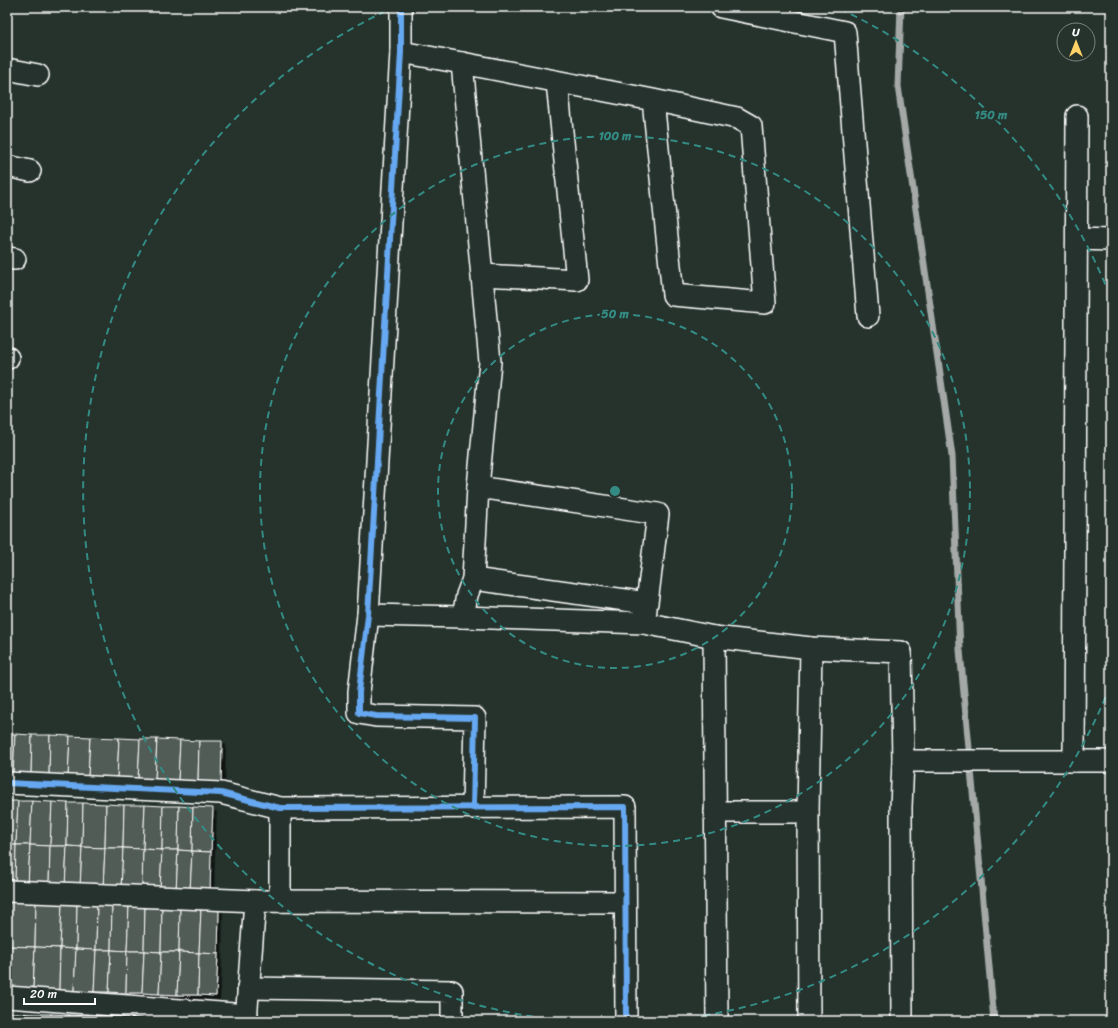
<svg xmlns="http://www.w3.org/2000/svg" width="1118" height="1028" font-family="Sriracha,sans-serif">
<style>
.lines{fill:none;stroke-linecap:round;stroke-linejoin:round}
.stream{stroke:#a4a9a7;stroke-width:7}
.building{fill:#515c57;stroke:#fff;filter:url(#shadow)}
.street-casing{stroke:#fff;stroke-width:24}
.street{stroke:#26332d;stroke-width:21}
.cycleway-casing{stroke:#26332d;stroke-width:8}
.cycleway{stroke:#66a8f1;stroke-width:6}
.ring{fill:none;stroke:#338b84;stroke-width:2;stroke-dasharray:7 5}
.centre{fill:#338b84;stroke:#26332d;stroke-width:2}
.ring-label{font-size:12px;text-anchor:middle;font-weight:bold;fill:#338b84;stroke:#26332d;stroke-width:4;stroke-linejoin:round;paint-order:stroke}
</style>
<defs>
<filter id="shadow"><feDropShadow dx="3.5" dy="3.5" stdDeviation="0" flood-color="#0009"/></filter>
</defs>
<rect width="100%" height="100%" fill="#26332d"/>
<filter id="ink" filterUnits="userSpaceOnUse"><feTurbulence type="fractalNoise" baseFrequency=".025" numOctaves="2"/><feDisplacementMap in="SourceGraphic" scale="8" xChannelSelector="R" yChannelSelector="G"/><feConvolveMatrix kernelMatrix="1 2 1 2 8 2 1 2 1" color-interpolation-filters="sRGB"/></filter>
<g filter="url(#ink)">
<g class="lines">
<path class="stream" d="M901 7 898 86 952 456 960 650 994 1021"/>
</g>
<g class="building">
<path d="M7 734H15L13 776H7Z"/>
<path d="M15 734 32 735 31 777 13 776Z"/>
<path d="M32 735H50L49 777H31Z"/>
<path d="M50 735 70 736 68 778 49 777Z"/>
<path d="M70 736 90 737 88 779 68 778Z"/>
<path d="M90 737 119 738 117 780 88 779Z"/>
<path d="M119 738 140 739 138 781 117 780Z"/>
<path d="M140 739H157L155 781H138Z"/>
<path d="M157 739 180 740 178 782 155 781Z"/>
<path d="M180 740 199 741 198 783 178 782Z"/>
<path d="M199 741H222L221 784 198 783Z"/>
<path d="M7 801H18L16 845H7Z"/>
<path d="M18 801H32L30 845H16Z"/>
<path d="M32 801 52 802 50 846 30 845Z"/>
<path d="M52 802 68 803 67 846H50Z"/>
<path d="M68 803H83L82 847 67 846Z"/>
<path d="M83 803 106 804 105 848 82 847Z"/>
<path d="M106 804 124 805 123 848H105Z"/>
<path d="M124 805H145L143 849 123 848Z"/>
<path d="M145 805 163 806 162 850 143 849Z"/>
<path d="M163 806H179L178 850H162Z"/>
<path d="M179 806 193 807 192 851 178 850Z"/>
<path d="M193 807 213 808 211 852 192 851Z"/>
<path d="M7 845H16L15 886H7Z"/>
<path d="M16 845H30L28 886H15Z"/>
<path d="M30 845 50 846 49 887 28 886Z"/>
<path d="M50 846H67L65 888 49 887Z"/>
<path d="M67 846 82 847 80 888H65Z"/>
<path d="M82 847 105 848 103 889 80 888Z"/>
<path d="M105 848H123L121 890 103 889Z"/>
<path d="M123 848 143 849 142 891 121 890Z"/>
<path d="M143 849 162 850 160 891H142Z"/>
<path d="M162 850H178L176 892 160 891Z"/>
<path d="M178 850 192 851 190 892H176Z"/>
<path d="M192 851 211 852 210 893 190 892Z"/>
<path d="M7 902 36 903 35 947 7 946Z"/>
<path d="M36 903 62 904 60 948 35 947Z"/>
<path d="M62 904 77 905 76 949 60 948Z"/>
<path d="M77 905H97L96 950 76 949Z"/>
<path d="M97 905 112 906 111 950H96Z"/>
<path d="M112 906H129L127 951 111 950Z"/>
<path d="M129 906 145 907 144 951H127Z"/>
<path d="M145 907H162L161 952 144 951Z"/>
<path d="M162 907 180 908 179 952H161Z"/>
<path d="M180 908 201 909 199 953 179 952Z"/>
<path d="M201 909H219L218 954 199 953Z"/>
<path d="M7 946 35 947 33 989H7Z"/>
<path d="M35 947 60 948 59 990 33 989Z"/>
<path d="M60 948 76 949 74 991 59 990Z"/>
<path d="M76 949 96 950 94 992 74 991Z"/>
<path d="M96 950H111L109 992H94Z"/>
<path d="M111 950 127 951 126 993 109 992Z"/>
<path d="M127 951H144L142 993H126Z"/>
<path d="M144 951 161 952 159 994 142 993Z"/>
<path d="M161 952H179L177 995 159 994Z"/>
<path d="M179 952 199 953 198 995H177Z"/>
<path d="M199 953 218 954 216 996 198 995Z"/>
<rect x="7" y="1013" width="10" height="8"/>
<path d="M17 1013 34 1014V1021H17Z"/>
<rect x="34" y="1014" width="17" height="7"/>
<path d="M51 1014 69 1015V1021H51Z"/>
<path d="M69 1015 89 1016V1021H69Z"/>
<path d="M89 1016H108L107 1021H89Z"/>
<path d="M108 1016 123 1017V1021H107Z"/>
<rect x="123" y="1017" width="19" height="4"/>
<path d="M142 1017 160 1018V1021H142Z"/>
</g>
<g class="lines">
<defs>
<g id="street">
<path d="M401 7V52L368 615 359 692V713L376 716 475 718 473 808"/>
<path d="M721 7 845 32 868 316"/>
<path d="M401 52 462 63 653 100 737 118 751 126 765 303 673 295 653 100"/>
<path d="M7 69 38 75"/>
<path d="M7 166 30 171"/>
<path d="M1077 239 1111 240"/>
<path d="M7 258 15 259"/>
<path d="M483 275 577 280 557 82"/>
<path d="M7 357 8 358"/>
<path d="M473 579 647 603 658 514 478 487"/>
<path d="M368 615 463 617 467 595 473 579 478 487 490 362 462 63"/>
<path d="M463 617 644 623 646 609"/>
<path d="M644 623 714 637 811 648 901 652 903 761 901 807 902 1021"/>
<path d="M714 637 717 1021"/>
<path d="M903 761H1111"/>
<path d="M1074 761 1077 116"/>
<path d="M7 783 221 793 280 808 625 807 626 1021"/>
<path d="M715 812H808L809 1021"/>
<path d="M808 812 811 648"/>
<path d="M7 891 255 901"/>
<path d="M280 901V808"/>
<path d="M248 988 452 991V1021"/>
<path d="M7 997 247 1015"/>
<path d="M246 1021 255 901 625 902"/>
</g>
</defs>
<use href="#street" class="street-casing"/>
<use href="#street" class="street"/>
<defs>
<g id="cycleway">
<path d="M401 7V52L368 615 359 692V713L376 716 475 718 473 808"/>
<path d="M7 783 221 793 280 808 625 807 626 1021"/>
</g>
</defs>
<use href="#cycleway" class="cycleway-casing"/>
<use href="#cycleway" class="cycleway"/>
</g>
</g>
<g class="ring">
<circle cx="615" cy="491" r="177"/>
<circle cx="615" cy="491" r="355"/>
<path d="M1110 686A532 532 0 0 1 661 1021M569 1021A532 532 0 0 1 390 9M840 9A532 532 0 0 1 1110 296"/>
</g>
<circle cx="615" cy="491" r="6" class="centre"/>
<g class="ring-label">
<text x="991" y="119">150 m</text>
<text x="615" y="140">100 m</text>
<text x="615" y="318">50 m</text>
</g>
<rect width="1118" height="1028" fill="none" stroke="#26332d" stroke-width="24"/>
<rect x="12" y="12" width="1094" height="1004" fill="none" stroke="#fff" stroke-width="1.5" filter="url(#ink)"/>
<g transform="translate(1076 42)"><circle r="19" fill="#26332d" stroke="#7d8581"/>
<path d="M0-3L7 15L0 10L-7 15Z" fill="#ffd166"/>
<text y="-6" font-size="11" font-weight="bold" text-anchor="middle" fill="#ffffff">U</text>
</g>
<path d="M24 998v6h71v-6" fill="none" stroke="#ffffff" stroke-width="2"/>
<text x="30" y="998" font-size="12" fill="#ffffff" stroke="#26332d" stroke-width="3" paint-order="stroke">20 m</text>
</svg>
